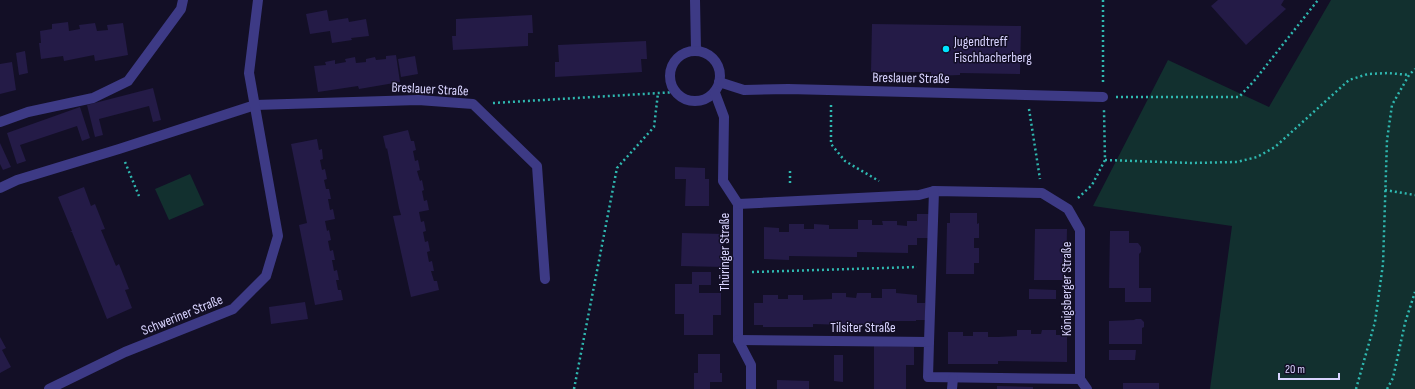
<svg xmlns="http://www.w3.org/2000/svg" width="1415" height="389" font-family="'Sofia Sans Condensed',sans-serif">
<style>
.green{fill:#12302f}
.building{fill:#241b47}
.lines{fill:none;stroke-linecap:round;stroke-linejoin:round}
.path{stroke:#2fb8b0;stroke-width:2.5;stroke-dasharray:2 3;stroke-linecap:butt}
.minor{stroke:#3d3a85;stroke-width:10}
.poi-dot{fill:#00e5ff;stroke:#130f26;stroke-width:1.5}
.labels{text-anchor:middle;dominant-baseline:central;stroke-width:3;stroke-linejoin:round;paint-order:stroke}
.poi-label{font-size:14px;fill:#d9d4ff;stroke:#130f26;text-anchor:start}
.street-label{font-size:14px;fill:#d9d4ff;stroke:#130f26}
</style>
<rect width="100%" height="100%" fill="#130f26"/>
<g class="green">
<path d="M1331 0H1415V389H1210L1232 226 1093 206 1168 60 1269 107Z"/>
<path d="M190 174 204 205 169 220 155 189Z"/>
</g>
<g class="building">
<path d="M1218 0H1284L1281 5 1286 9 1246 45 1211 6Z"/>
<path d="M327 10 329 21 348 18 349 22 366 19 369 36 351 38 352 40 332 43 330 31 310 34 306 14Z"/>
<path d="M532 15 533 33H528V46L453 50 452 36H456V19Z"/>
<path d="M68 22 69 31 80 29 79 25 95 23 97 31 108 30 107 25 123 23 128 55 95 61 94 55 64 61 63 56 41 59 39 43H41L40 31 52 29V24Z"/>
<path d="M872 24 1021 26 1020 74 960 73V75L931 76V72H871Z"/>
<path d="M646 41 647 59H641L642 72 555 77V62H559L558 45Z"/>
<path d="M25 51 28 73 19 75 16 53Z"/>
<path d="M396 55 400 82 359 89 358 86 318 92 314 66 326 65 325 62 335 60V64L346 62 345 59 355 57 356 63 366 62V59L375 57 376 60 386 59V56Z"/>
<path d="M415 56 418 74 401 77 398 59Z"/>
<path d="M12 62 16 90 0 94V64Z"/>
<path d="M153 88 161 120 153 122 149 106 99 119 103 135 95 137 87 105Z"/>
<path d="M80 107 90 138 82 141 77 126 20 145 26 161 17 164 7 133Z"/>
<path d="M408 130 411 141H414L416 150 413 151 415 161 418 160 420 170 417 171 420 181 422 180 424 190 422 191 424 201 427 200 429 210 419 212 421 222 424 221 426 231 423 232 425 242 428 241 430 251 427 252 429 262 432 261 434 271H431L434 281H437L439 290 411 297 393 216 401 215 399 208 387 148 386 149 383 136Z"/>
<path d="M317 139 319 150 322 149 323 159 320 160 322 170 325 169 327 179 324 180 326 189H329L331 199H328L330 210 333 209 335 219 325 221 327 231 329 230 331 240 328 241 330 251 333 250 335 260H332L334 271 337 270 339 280H336L338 290H341L343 300 315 305 299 225 307 223 291 144Z"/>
<path d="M0 143 11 167 3 170 0 164Z"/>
<path d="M675 167 705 168V179H709V206H685L686 179H675Z"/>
<path d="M84 187 91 206 95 204 105 229 101 230 116 266 119 264 129 289 125 290 132 308 107 319 72 232H70L72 231 58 197Z"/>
<path d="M950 213H977V224L979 223V238H974V248H979V263H974V274H946L947 223H950Z"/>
<path d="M917 214H929V238H917V245H908V253L857 252V257H854L789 256V260L764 259V227L779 228V232H789V224H804V229H814V224L829 225V229H858V220H872V225H883L882 221H897V225L907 226V221H917Z"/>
<path d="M1035 229H1067L1066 280H1034Z"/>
<path d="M1110 231H1129V243H1138L1141 247V252L1139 254V288H1151V302H1125V288H1109Z"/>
<path d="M682 233 724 234 723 267 681 266Z"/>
<path d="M692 272H711V285H699V293H721V315H713V335H684V314H675V284H692Z"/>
<path d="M882 289H896V293L917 295V303H925V320H916V321H882V326L813 324V327H763V325H754V303H763V295H778V299H788V295H803V300L832 299V293H846V297L856 298 857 293H871V298H882Z"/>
<path d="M1029 289 1056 290V299H1029Z"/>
<path d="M305 302 308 319 271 324 269 307Z"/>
<path d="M1136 319H1141L1144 322V327L1142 328V344H1109V321L1134 320Z"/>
<path d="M1017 330H1031V334H1041L1042 330H1056V335H1067V362L998 361V364H948V332H963V336H973V332H988V337H998L1017 336Z"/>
<path d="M0 337 6 348 2 350 11 367 0 373Z"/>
<path d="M874 346 914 347V365H906V389H874Z"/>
<path d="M1109 350H1136L1135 360H1109Z"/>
<path d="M698 354H720V373H722V382H710V389H694V373H698Z"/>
<path d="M834 355H843V382L834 381Z"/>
<path d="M777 380 809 381V389H777Z"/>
<rect x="1123" y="383" width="36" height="6"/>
<path d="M997 386 1033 387V389H997Z"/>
</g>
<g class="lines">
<g class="path">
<path d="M1103 0V83"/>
<path d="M1116 97H1239L1254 81 1318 0"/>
<path d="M493 103 676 92"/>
<path d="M831 105V144L845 161 879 181"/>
<path d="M1029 109 1040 179"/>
<path d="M1105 160 1191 163 1237 162 1257 157 1275 147 1349 80 1368 74 1388 73 1409 75"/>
<path d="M125 162 139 196"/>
<path d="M790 171V186"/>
<path d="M1385 190 1415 195"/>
<path d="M1078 198 1092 185 1105 160 1104 110"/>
<path d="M752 272 917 267"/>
<path d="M574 389 617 168 654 127 658 93"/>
<path d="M1356 389 1375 322 1383 264 1387 140 1392 105 1409 75 1415 69"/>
<path d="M1387 389 1393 378 1405 323 1415 292"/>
</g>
<g class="minor">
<path d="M695 0 696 50"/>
<circle cx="695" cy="76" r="25"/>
<path d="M719 82 744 90 788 89 1103 97"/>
<path d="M715 93 724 117 723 181 738 204V340L751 365V389"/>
<path d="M0 122 28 112 93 98 128 81 181 9 183 0"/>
<path d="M0 188 17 180 119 149 255 105 418 100 473 104 537 166 545 279"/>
<path d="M738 204 919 195 934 191 1042 193 1068 209 1080 230V379L1087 389"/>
<path d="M738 340 929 342 928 377 1080 379"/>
<path d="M929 342 934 191"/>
<path d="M49 389 125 352 233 309 266 276 278 236 249 73 258 0"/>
<path d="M952 389 953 378"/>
</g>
</g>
<circle class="poi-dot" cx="946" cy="49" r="4"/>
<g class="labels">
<g class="poi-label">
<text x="954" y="41">Jugendtreff<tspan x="954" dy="16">Fischbacherberg</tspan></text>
</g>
<g class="street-label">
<text transform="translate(911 78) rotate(1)">Breslauer Straße</text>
<text transform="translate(430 89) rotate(3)">Breslauer Straße</text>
<text transform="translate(724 252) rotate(-90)">Thüringer Straße</text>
<text transform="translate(1066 289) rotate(-90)">Königsberger Straße</text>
<text transform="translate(182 315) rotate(-22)">Schweriner Straße</text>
<text x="863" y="327">Tilsiter Straße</text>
</g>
</g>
<path d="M1279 373v6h60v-6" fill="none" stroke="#d9d4ff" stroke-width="2"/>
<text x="1285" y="373" font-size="12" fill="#d9d4ff" stroke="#130f26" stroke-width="3" paint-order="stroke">20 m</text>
</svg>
